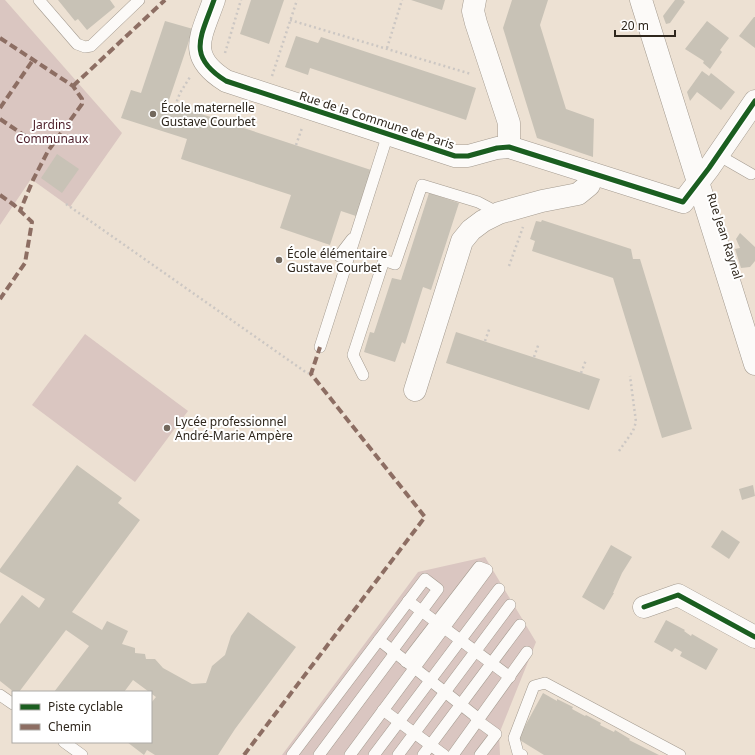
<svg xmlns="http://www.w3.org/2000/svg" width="755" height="755" font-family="'Noto Sans',sans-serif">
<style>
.green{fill:#dac6c1}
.building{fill:#c8c2b6}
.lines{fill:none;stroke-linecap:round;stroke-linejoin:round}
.service-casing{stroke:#a39a8f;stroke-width:12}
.minor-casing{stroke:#a39a8f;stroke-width:23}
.tertiary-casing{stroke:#a39a8f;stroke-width:23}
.path{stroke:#ccc7c3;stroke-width:2.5;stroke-dasharray:2 3;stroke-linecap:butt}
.service{stroke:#fcfaf8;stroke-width:11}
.minor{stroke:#fcfaf8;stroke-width:22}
.tertiary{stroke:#fcfaf8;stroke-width:22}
.quiet{stroke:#8d6e63;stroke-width:4;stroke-dasharray:8 4;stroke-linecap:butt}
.cycleway-casing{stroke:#fff;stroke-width:8}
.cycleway{stroke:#1b5e20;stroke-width:5}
.poi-dot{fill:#72685d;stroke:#fff;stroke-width:1.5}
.labels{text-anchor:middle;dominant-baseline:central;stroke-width:4;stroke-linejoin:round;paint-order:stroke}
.poi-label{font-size:12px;fill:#2f271d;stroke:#fff;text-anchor:start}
.street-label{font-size:12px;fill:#2f271d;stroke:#fff}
.park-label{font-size:12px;fill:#4b1c28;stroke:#fff}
</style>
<rect width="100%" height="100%" fill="#ede1d3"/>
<g class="green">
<path d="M0 0H5L122 133 70 207 31 179 0 225Z"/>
<path d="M85 334 188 411 135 482 32 405Z"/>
<path d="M485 557 536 642 499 734 500 755H282L418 572Z"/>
</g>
<g class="building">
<path d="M58 0H110L115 7 87 30 78 19 75 21Z"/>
<path d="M251 0H284L269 44 240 34Z"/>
<path d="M411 0H445L442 10Z"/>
<path d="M512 0H548L540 25 566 109 594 119 593 157 537 138 503 28Z"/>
<path d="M675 0H683L685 2 670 23 666 24 663 16Z"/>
<path d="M754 17H755V48L739 36Z"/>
<path d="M165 21 193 29 168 103 371 170 356 216 341 211 330 245 280 228 291 195 181 159 187 139 121 118 131 90 141 93Z"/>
<path d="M707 21 729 38 720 50 722 52 710 69 703 63 704 61 685 49Z"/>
<path d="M296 36 318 43 321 37 476 88 466 120 310 68 308 75 285 67Z"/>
<path d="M702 71 709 76 711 73 735 92 721 110 697 92 690 101 687 92Z"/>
<path d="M57 154 79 169 62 193 41 178Z"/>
<path d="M429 193 459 203 431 290 423 287 405 344 402 342 395 362 364 352 370 332 374 333 392 278 401 280Z"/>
<path d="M542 220 631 249 633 259H640L692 429 662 438 613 278 532 251 535 241 530 239 536 221 541 222Z"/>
<path d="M740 233 755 247V261L750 267 741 268 735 249 740 248 736 239Z"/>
<path d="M456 332 600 379 589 410 446 363Z"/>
<path d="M77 465 122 498 118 503 140 520 72 612 102 630 107 621 128 631 122 644 135 648V653L145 654 146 659H155L163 668 192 684 206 683 212 666 225 655 231 636 248 612 296 647 235 729 218 755H155L147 750 144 755 127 742H151V703L156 697 133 680 124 692H54L89 646 66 630 19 692H14L0 681V624L22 595 39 608 45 599 0 572V569Z"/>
<path d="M753 485 755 496 742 500 739 489Z"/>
<path d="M722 530 740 542 729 559 711 547Z"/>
<path d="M611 545 632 557 622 573 613 593H614L604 610 582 597Z"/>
<path d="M666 620 685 630 684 631 691 636 692 634 718 649 706 670 680 656 682 652 675 648 672 652 654 642Z"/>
<path d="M543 693 557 701V699L573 707 572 709 585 716 586 715 601 723 600 725 614 732 615 730 630 739 629 740 659 755H544L518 739Z"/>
</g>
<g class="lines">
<defs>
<g id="service">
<path d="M39 0 77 44 85 47 91 46 139 0"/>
<path d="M718 155 751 174"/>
<path d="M339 256 352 239"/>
<path d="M320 347 388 134"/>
<path d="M363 375 353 355 384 260 395 264 422 185 478 202 499 213"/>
<path d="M408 601 510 677"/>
<path d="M379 640 474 715 478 721 496 734 480 755"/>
<path d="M0 695 13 704"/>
<path d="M383 710 444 755"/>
<path d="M64 742 82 755"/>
<path d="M292 755 425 579 438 589 392 651"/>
<path d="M319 755 395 653"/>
<path d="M350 755 487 570 479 567 406 662"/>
<path d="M374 755 499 589"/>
<path d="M398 755 510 605"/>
<path d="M423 755 520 625"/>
<path d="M453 755 527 652"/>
<path d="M522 755 518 753 514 738 534 686 545 683 680 755"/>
</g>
<g id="minor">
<path d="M214 0C201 37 186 56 226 81L455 156H468L497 148 509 147 683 202 709 168 755 101"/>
<path d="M475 0 473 11 476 23 509 123V147"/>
<path d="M415 390 462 241 471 230 483 221 499 213 542 201 578 194 589 185 593 174"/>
<path d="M644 607 678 595 755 637"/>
</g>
<path id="tertiary" d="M641 0 755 364"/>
</defs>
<use href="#service" class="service-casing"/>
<use href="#minor" class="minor-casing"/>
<use href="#tertiary" class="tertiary-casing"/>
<g class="path">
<path d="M290 20 471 74"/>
<path d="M387 48 402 0"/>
<path d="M225 53 241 0"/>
<path d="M272 76 297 0"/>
<path d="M175 106 180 93 190 77"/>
<path d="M296 145 302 128"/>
<path d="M66 204 307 373 311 374"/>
<path d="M509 266 523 227"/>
<path d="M485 341 490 327"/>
<path d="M534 357 539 343"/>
<path d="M581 373 586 360"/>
<path d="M619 451 633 431 636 422 630 376"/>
</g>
<use href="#service" class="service"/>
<use href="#minor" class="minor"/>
<use href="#tertiary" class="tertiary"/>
<g class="quiet">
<path d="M0 38 73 86 82 99V104L48 151 33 180 20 211"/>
<path d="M73 86 165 0"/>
<path d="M0 108 33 60"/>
<path d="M0 119 37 144"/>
<path d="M0 195 14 205 32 222 25 263 0 299"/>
<path d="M244 755 425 517 311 374 320 347"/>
</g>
<defs>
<g id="cycleway">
<path d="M214 0C201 37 186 56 226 81L455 156H468L497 148 509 147 683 202 709 168 755 101"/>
<path d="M644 607 678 595 755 637"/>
</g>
</defs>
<use href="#cycleway" class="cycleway-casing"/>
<use href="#cycleway" class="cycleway"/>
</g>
<g class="poi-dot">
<circle cx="153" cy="114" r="4"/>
<circle cx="279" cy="260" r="4"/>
<circle cx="167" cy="428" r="4"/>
</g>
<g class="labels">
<g class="poi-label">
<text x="161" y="107">École maternelle<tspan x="161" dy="14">Gustave Courbet</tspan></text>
<text x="287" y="253">École élémentaire<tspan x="287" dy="14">Gustave Courbet</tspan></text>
<text x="175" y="421">Lycée professionnel<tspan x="175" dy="14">André-Marie Ampère</tspan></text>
</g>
<g class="street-label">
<text transform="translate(377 120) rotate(18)">Rue de la Commune de Paris</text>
<text transform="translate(725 236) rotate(72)">Rue Jean Raynal</text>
</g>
<g class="park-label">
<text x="52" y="124">Jardins<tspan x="52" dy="14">Communaux</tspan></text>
</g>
</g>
<rect x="12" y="691" width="140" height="52" fill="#ffffff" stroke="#aca9a5"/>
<rect x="20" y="704" width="20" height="6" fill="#1b5e20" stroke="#aca9a5"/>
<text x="48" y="711" font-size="12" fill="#2f271d">Piste cyclable</text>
<rect x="20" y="724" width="20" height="6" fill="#8d6e63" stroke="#aca9a5"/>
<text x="48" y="731" font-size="12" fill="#2f271d">Chemin</text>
<path d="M615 30v6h60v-6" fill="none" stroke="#2f271d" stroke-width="2"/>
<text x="621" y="30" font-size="12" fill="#2f271d" stroke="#ffffff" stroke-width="3" paint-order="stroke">20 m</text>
</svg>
